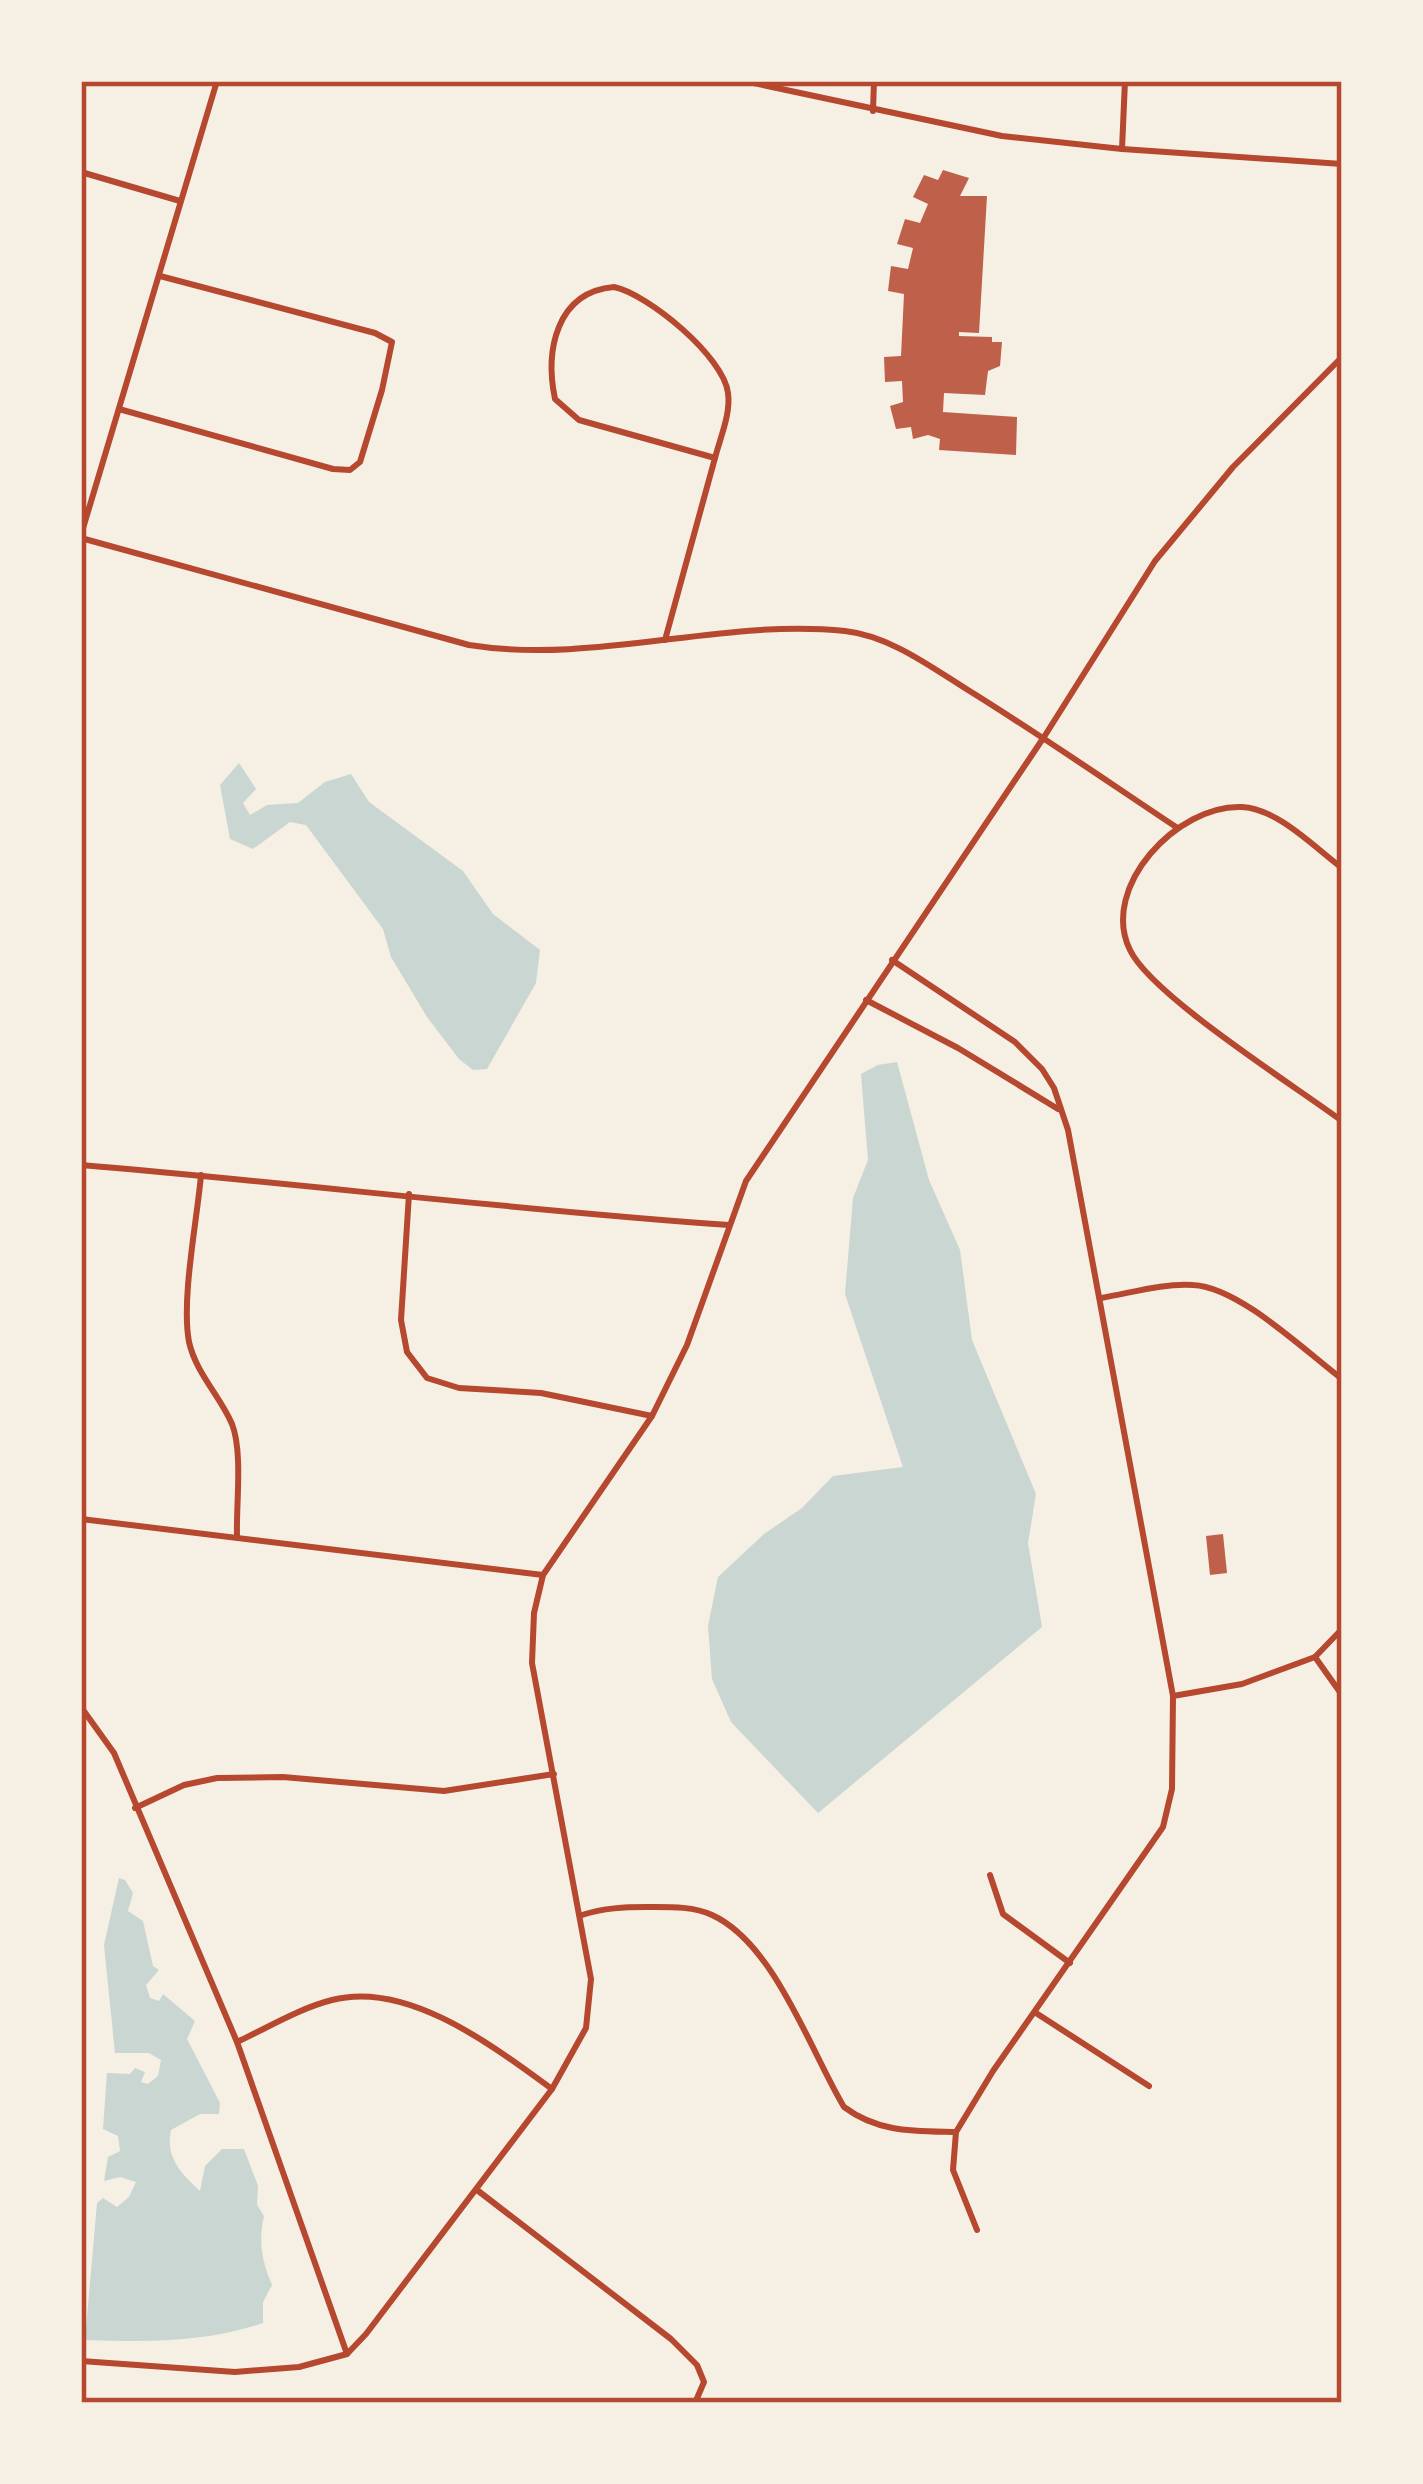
<svg xmlns="http://www.w3.org/2000/svg" width="1423" height="2484" font-family="'Public Sans',sans-serif">
<style>
.water{fill:#c9d6d2}
.building{fill:#bf614a}
.lines{fill:none;stroke-linecap:round;stroke-linejoin:round}
.minor{stroke:#b5482f;stroke-width:6}
.tertiary{stroke:#b5482f;stroke-width:6}
.neatline{fill:none;stroke:#b5482f;stroke-width:4.5}
</style>
<rect width="100%" height="100%" fill="#f6efe4"/>
<g class="water">
<path d="M239 763 256 789 243 803 250 815 267 805 298 803 325 782 351 774 369 802 463 871 493 914 540 950 536 983 487 1069 473 1070 459 1059 427 1017 391 957 383 929 306 825 290 822 253 849 230 839 220 785Z"/>
<path d="M897 1062 929 1180 960 1250 972 1340 1036 1494 1028 1543 1042 1627 818 1813 731 1722 712 1679 708 1626 718 1577 764 1534 802 1508 833 1476 903 1467 845 1294 853 1198 868 1160 861 1074 878 1065Z"/>
<path d="M119 1878 125 1880 133 1893 128 1911 143 1921 153 1966 159 1970 146 1985 150 1998 159 2001 163 1994 195 2021 187 2039 220 2103 219 2114H200L171 2130C165 2157 181 2173 200 2191L205 2166 222 2149H244L258 2186 257 2205 264 2216C258 2242 262 2261 272 2285L263 2302V2323C205 2343 146 2342 85 2340L97 2203 103 2198 117 2207 129 2197 136 2182 120 2177 104 2181 108 2157 120 2151 118 2136 103 2129 107 2073 130 2074 135 2068 145 2072 141 2082 148 2084 158 2076 161 2060 149 2053H115L104 1945Z"/>
</g>
<g class="building">
<path d="M943 170 969 178 960 196H987L979 333 959 332V336L992 337V342H1002L1000 366 988 371 985 395 944 393 943 412 1017 417 1016 455 939 450 940 439 928 435 913 439 911 427 896 429 890 406 903 402 902 381 885 382 884 357 901 356 904 294 888 291 891 266 908 269 913 248 897 244 905 219 920 223 928 204 913 197 924 175 938 180Z"/>
<path d="M1223 1534 1227 1573 1210 1575 1206 1536Z"/>
</g>
<g class="lines">
<g class="minor">
<path d="M744 81 1002 136 1122 149 1342 164"/>
<path d="M873 111 874 81"/>
<path d="M1122 149 1125 81"/>
<path d="M81 172 180 201"/>
<path d="M614 287C648 294 724 357 728 393 731 414 720 438 715 458L579 420 555 399C545 351 556 292 614 287Z"/>
<path d="M119 409 333 469 350 470 360 462 382 390 392 342 375 333 160 276"/>
<path d="M81 538 469 645C594 665 722 618 845 631 890 636 931 667 968 690 1039 734 1107 781 1176 827"/>
<path d="M665 640 715 458"/>
<path d="M1342 868C1314 847 1278 809 1242 807 1178 804 1099 887 1130 950 1151 995 1295 1086 1342 1121"/>
<path d="M892 960 1015 1042 1042 1069 1054 1088 1068 1130 1173 1696 1172 1789 1163 1827 993 2071 956 2132 953 2170 977 2230"/>
<path d="M866 1000 958 1048 1058 1109"/>
<path d="M81 1165C297 1183 512 1210 729 1225"/>
<path d="M201 1175C197 1221 181 1299 189 1342 196 1373 220 1396 232 1424 243 1452 236 1505 237 1535"/>
<path d="M409 1194 401 1320 407 1352 427 1378 459 1388 541 1393 652 1416"/>
<path d="M1101 1298C1131 1293 1163 1283 1193 1285 1239 1287 1305 1351 1342 1379"/>
<path d="M81 1519 543 1575"/>
<path d="M1315 1657 1342 1695"/>
<path d="M1173 1696 1242 1684 1315 1657 1342 1629"/>
<path d="M81 1707 114 1753 237 2042 347 2354"/>
<path d="M135 1808 184 1785 217 1778 283 1777 444 1791 554 1774"/>
<path d="M990 1875 1003 1914 1070 1963"/>
<path d="M582 1915C604 1908 624 1907 647 1907 668 1907 693 1906 712 1915 774 1943 810 2050 844 2107 879 2133 915 2131 956 2132"/>
<path d="M1036 2013 1149 2086"/>
<path d="M237 2042C267 2028 300 2008 332 2000 408 1980 494 2047 552 2089"/>
<path d="M477 2190 671 2339 697 2365 704 2382 695 2403"/>
</g>
<g class="tertiary">
<path d="M81 535 217 81"/>
<path d="M81 2361 235 2372 299 2367 347 2354 366 2334 552 2089 586 2028 591 1979 532 1663 534 1613 543 1575 652 1416 687 1345 746 1181 1044 737 1155 561 1233 467 1342 357"/>
</g>
</g>
<rect width="1423" height="2484" fill="none" stroke="#f6efe4" stroke-width="168"/>
<rect x="84" y="84" width="1255" height="2316" class="neatline"/>
</svg>
